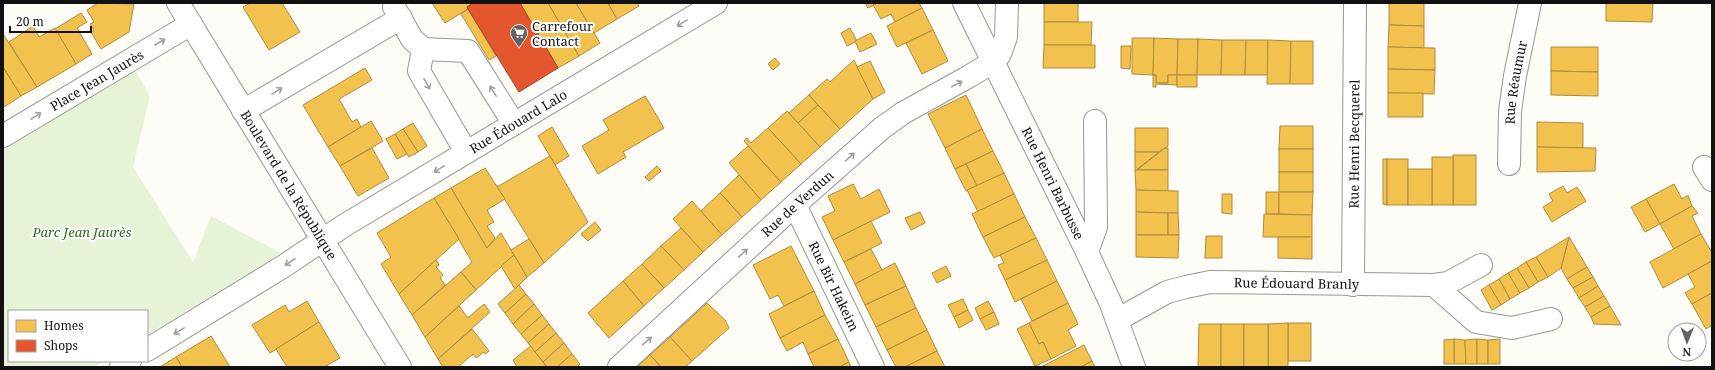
<svg xmlns="http://www.w3.org/2000/svg" width="1715" height="370" font-family="'Noto Serif',serif">
<style>
.green{fill:#e7f3d7}
.homes{fill:#f2c14e;stroke:#ae8c3c}
.shops{fill:#e4572e;stroke:#a54225}
.lines{fill:none;stroke-linecap:round;stroke-linejoin:round}
.minor-casing{stroke:#979795;stroke-width:24}
.minor{stroke:#fffffe;stroke-width:22}
.oneway{stroke:#a0a09f}
.labels{text-anchor:middle;dominant-baseline:central;stroke-width:4;stroke-linejoin:round;paint-order:stroke}
.poi-label{font-size:13px;fill:#111;stroke:#fff;text-anchor:start}
.street-label{font-size:13px;fill:#111;stroke:#fff}
.park-label{font-size:13px;font-style:italic;fill:#2f6b1f;stroke:#fff}
</style>
<rect width="100%" height="100%" fill="#fdfcf7"/>
<path class="green" d="M135 70 150 96 133 167 193 262 211 216 281 253 147 335V311H9V361H104L94 367H3V149Z"/>
<g class="homes">
<path d="M98 3 134 4 129 32 101 49 91 32 94 30 90 24 94 22 87 10Z"/>
<path d="M250 3H282L300 32 269 50 243 7Z"/>
<path d="M432 3H473L467 7 468 9 445 23Z"/>
<path d="M520 3H548L579 56 558 68Z"/>
<path d="M548 3H576L600 43 579 56Z"/>
<path d="M576 3H608L617 19 594 33Z"/>
<path d="M608 3H637L639 6 617 19Z"/>
<path d="M865 3H878L868 8Z"/>
<path d="M878 3H919L922 8 895 22 891 14 881 19 873 5Z"/>
<rect x="1044" y="3" width="34" height="19"/>
<path d="M1389 3H1424V26L1389 25Z"/>
<path d="M1606 3H1653L1652 22 1606 21Z"/>
<path d="M922 8 933 30 897 47 887 26Z"/>
<path d="M468 9 496 56 489 60 461 14Z"/>
<path d="M81 13 87 22 77 28 92 54 76 64 55 29Z"/>
<path d="M1044 22H1092L1091 45H1044Z"/>
<path d="M1389 25 1424 26V48L1388 47Z"/>
<path d="M33 26 39 37 55 28 76 64 37 87 9 42Z"/>
<path d="M850 28 857 41 847 46 841 33Z"/>
<path d="M933 30 948 61 922 74 906 43Z"/>
<path d="M871 33 877 44 860 52 855 41Z"/>
<path d="M3 34 37 87 21 96 3 67Z"/>
<path d="M1132 38H1154L1153 75 1132 74Z"/>
<path d="M1154 38 1178 39 1177 75H1168V83H1156V75H1153Z"/>
<path d="M1178 39H1198L1197 75H1177Z"/>
<path d="M1198 39 1222 40 1221 75H1197Z"/>
<path d="M1222 40H1246L1245 75H1221Z"/>
<path d="M1246 40H1268V75H1245Z"/>
<path d="M1268 40 1291 41 1290 84H1267Z"/>
<path d="M1291 41H1313V84H1290Z"/>
<path d="M1044 45H1095V68H1043Z"/>
<path d="M1121 46H1131L1130 69 1121 68Z"/>
<path d="M1388 47 1435 48V70L1388 69Z"/>
<path d="M1551 47H1598V72L1551 71Z"/>
<path d="M775 58 780 64 773 70 768 64Z"/>
<path d="M854 60 873 99 840 129 809 95 827 79 830 82Z"/>
<path d="M870 61 885 92 873 99 857 67Z"/>
<path d="M3 67 21 96 4 107 3 105Z"/>
<path d="M365 68 372 80 339 99 352 122 357 119 361 127 328 147 303 105Z"/>
<path d="M1388 69 1435 70 1434 94 1388 93Z"/>
<path d="M1551 71 1598 72V96L1551 95Z"/>
<path d="M1153 75H1156V83H1168V75H1177V85L1156 84V87H1153Z"/>
<rect x="1177" y="75" width="20" height="12"/>
<rect x="1388" y="93" width="35" height="24"/>
<path d="M809 95 818 105 798 123 789 113Z"/>
<path d="M966 95 982 129 945 148 928 114Z"/>
<path d="M645 96 664 128 623 152 626 157 598 174 582 146 609 130 603 120Z"/>
<path d="M818 105 840 129 820 147 798 123Z"/>
<path d="M787 111 820 147 801 164 768 128Z"/>
<path d="M371 121 383 141 340 166 328 147Z"/>
<path d="M1537 122 1583 123V148L1537 147Z"/>
<path d="M413 123 427 146 418 152 403 129Z"/>
<path d="M1280 126H1313V149H1279Z"/>
<path d="M552 127 569 156 555 165 538 136Z"/>
<path d="M768 128 801 164 781 182 744 141 747 138 751 143Z"/>
<path d="M1135 128H1168V146L1159 152H1135Z"/>
<path d="M403 129 418 152 409 157 395 134Z"/>
<path d="M982 129 993 151 955 169 945 148Z"/>
<path d="M395 134 407 154 397 159 386 139Z"/>
<path d="M748 146 781 182 761 200 729 163Z"/>
<path d="M1537 147 1596 148 1595 171 1537 172Z"/>
<path d="M372 148 389 178 358 196 340 166Z"/>
<path d="M1165 148H1168V170H1137Z"/>
<rect x="1279" y="149" width="34" height="23"/>
<path d="M993 151 1004 173 977 186 966 164Z"/>
<path d="M1135 152H1159L1135 171Z"/>
<rect x="1453" y="155" width="23" height="50"/>
<path d="M550 156 588 222 544 263 497 187Z"/>
<rect x="1432" y="157" width="21" height="48"/>
<path d="M1383 159H1387V205L1383 204Z"/>
<rect x="1387" y="159" width="21" height="46"/>
<path d="M966 164 977 186 966 191 955 169Z"/>
<path d="M657 166 661 171 649 181 645 177Z"/>
<path d="M485 168 505 199 487 210 494 222 487 226 495 238 487 248 451 188Z"/>
<rect x="1408" y="169" width="24" height="36"/>
<path d="M1137 170H1168V191L1136 190 1135 171Z"/>
<rect x="1279" y="172" width="34" height="20"/>
<path d="M1004 173 1014 194 978 212 967 190Z"/>
<path d="M739 175 761 200 742 217 720 193Z"/>
<path d="M853 184 861 199 879 189 890 212 833 240 822 217 835 211 828 196Z"/>
<path d="M1674 184 1682 199 1688 195 1692 206 1660 224 1646 199Z"/>
<path d="M1563 186 1567 193 1577 187 1586 201 1552 222 1543 207 1553 201 1549 194Z"/>
<path d="M451 188 487 248 501 233 514 255 476 290 461 272 472 262 434 198Z"/>
<path d="M1136 190 1178 191V213L1136 212Z"/>
<rect x="1266" y="192" width="13" height="22"/>
<path d="M1279 192H1313L1312 215 1279 214Z"/>
<path d="M720 193 742 217 722 235 701 211Z"/>
<path d="M1014 194 1025 217 983 237 972 214Z"/>
<path d="M1222 194H1232V214L1222 213Z"/>
<path d="M434 198 459 239 399 294 381 264 391 257 377 233Z"/>
<path d="M1646 199 1660 224 1645 232 1631 207Z"/>
<path d="M692 201 722 235 703 252 673 219Z"/>
<path d="M1692 206 1698 213 1692 216 1701 234 1674 249 1660 224Z"/>
<path d="M920 212 925 223 911 230 905 218Z"/>
<path d="M1136 212 1168 213V235H1136Z"/>
<path d="M1168 213H1178L1179 235H1168Z"/>
<path d="M1264 214 1312 215V237H1263Z"/>
<path d="M1025 217 1036 238 994 258 983 237Z"/>
<path d="M871 221 882 243 844 262 833 240Z"/>
<path d="M595 222 601 230 588 241 581 234Z"/>
<path d="M681 228 703 252 684 270 661 246Z"/>
<path d="M1701 234 1711 251H1712V261L1663 288 1650 262Z"/>
<path d="M1136 235H1179L1178 258 1136 257Z"/>
<path d="M1206 236H1222V258H1205Z"/>
<path d="M1278 237H1312V259L1278 258Z"/>
<path d="M1569 237 1587 267 1567 279 1561 268Z"/>
<path d="M1569 237 1561 268 1548 277 1536 257Z"/>
<path d="M1036 238 1047 260 1005 280 998 265 1004 263 1000 255Z"/>
<path d="M529 239 544 263 527 277 511 250Z"/>
<path d="M661 246 684 270 664 288 642 264Z"/>
<path d="M791 246 814 291 784 306 778 295 770 299 753 265Z"/>
<path d="M871 249 882 270 855 284 844 262Z"/>
<path d="M514 255 527 277 515 289 501 266Z"/>
<path d="M1536 257 1548 277 1538 282 1526 262Z"/>
<path d="M436 260 439 265 436 267 443 275 440 278 445 285 412 315 399 294Z"/>
<path d="M1047 260 1057 281 1015 302 1005 280Z"/>
<path d="M1712 261V293L1692 304 1685 293 1695 287 1688 274Z"/>
<path d="M1526 262 1538 282 1529 288 1517 268Z"/>
<path d="M895 263 906 286 865 305 855 284Z"/>
<path d="M642 264 664 288 644 306 623 281Z"/>
<path d="M946 266 951 276 937 283 932 273Z"/>
<path d="M1587 267 1593 277 1573 288 1567 279Z"/>
<path d="M1517 268 1529 288 1520 293 1508 273Z"/>
<path d="M461 272 476 290 425 337 412 315Z"/>
<path d="M1508 273 1520 293 1510 299 1499 279Z"/>
<path d="M1593 277 1598 286 1579 298 1573 288Z"/>
<path d="M1499 279 1510 299 1501 305 1489 285Z"/>
<path d="M623 281 644 306 609 338 588 313Z"/>
<path d="M1057 281 1068 303 1032 321 1021 299Z"/>
<path d="M519 285 526 294 505 313 498 304Z"/>
<path d="M1489 285 1501 305 1492 310 1481 290Z"/>
<path d="M906 286 916 308 876 327 865 305Z"/>
<path d="M1598 286 1604 296 1585 307 1579 298Z"/>
<path d="M814 291 825 315 780 338 769 314Z"/>
<path d="M1712 293V325L1706 329 1692 304Z"/>
<path d="M526 294 534 304 513 324 505 313Z"/>
<path d="M1604 296 1610 306 1591 317 1585 307Z"/>
<path d="M963 299 968 310 954 317 948 305Z"/>
<path d="M307 301 319 322 270 353 252 325 285 305 289 312Z"/>
<path d="M988 301 994 312 980 319 975 308Z"/>
<path d="M707 303 725 320 729 328 692 361 670 337Z"/>
<path d="M1068 303 1078 324 1068 330 1076 346 1051 359 1043 342 1039 344 1029 323Z"/>
<path d="M484 304 490 312 438 359 425 337 459 306 468 318Z"/>
<path d="M534 304 542 315 521 334 513 324Z"/>
<path d="M1610 306 1621 325 1594 324 1591 317Z"/>
<path d="M916 308 927 330 887 350 876 327Z"/>
<path d="M968 310 973 320 959 328 954 317Z"/>
<path d="M994 312 999 324 986 330 980 319Z"/>
<path d="M542 315 549 324 528 343 521 334Z"/>
<path d="M825 315 838 339 808 354 803 342 787 351 780 338Z"/>
<path d="M319 322 340 358 324 367H287L276 349Z"/>
<path d="M1029 323 1039 344 1043 342 1051 359 1035 366 1017 329Z"/>
<rect x="1288" y="323" width="23" height="38"/>
<path d="M1288 323V367H1268V324Z"/>
<path d="M549 324 556 333 535 352 528 343Z"/>
<path d="M1199 324H1221V367H1198Z"/>
<rect x="1221" y="324" width="23" height="43"/>
<rect x="1244" y="324" width="24" height="43"/>
<path d="M472 329 489 351 485 354 484 352 476 358 473 354 458 367H443L438 359Z"/>
<path d="M927 330 937 351 905 367H896L887 350Z"/>
<path d="M556 333 564 343 543 362 535 352Z"/>
<path d="M211 336 230 367H182L176 357Z"/>
<path d="M670 337 692 361 685 367H661L650 355Z"/>
<path d="M838 339 849 362 839 367H814L808 354Z"/>
<path d="M1454 339 1465 340 1466 364H1454Z"/>
<path d="M1454 339V364H1444V340Z"/>
<path d="M1477 339V364H1466L1465 340Z"/>
<path d="M1477 339 1488 340V364H1477Z"/>
<path d="M1500 339V364H1488V340Z"/>
<path d="M564 343 572 354 557 367H547L543 362Z"/>
<path d="M1084 345 1092 361 1081 367H1041Z"/>
<path d="M531 346 535 352 547 367H517L513 360Z"/>
<path d="M937 351 945 367H905Z"/>
<path d="M572 354 580 364 577 367H557Z"/>
<path d="M650 355 661 367H637Z"/>
<path d="M176 357 182 367H160Z"/>
<path d="M1092 361 1095 367H1081Z"/>
<path d="M849 362 851 367H839Z"/>
</g>
<path class="shops" d="M473 3H520L558 68 519 92 468 9 467 7Z"/>
<g class="lines">
<defs>
<g id="minor">
<path id="s1" d="M178 3 400 367"/>
<path id="s2" d="M964 3 1087 252 1111 304 1134 367"/>
<path d="M394 7 412 39 423 49"/>
<path d="M243 111 401 18"/>
<path id="s3" d="M3 136 191 24"/>
<path d="M466 152 419 71 423 49 468 51 514 124"/>
<path id="s4" d="M1509 164 1510 111 1515 76 1530 3"/>
<path d="M1704 167 1712 180"/>
<path id="s5" d="M795 205 873 367"/>
<path d="M1087 252 1096 227 1095 121"/>
<path id="s6" d="M1353 285 1355 3"/>
<path d="M1434 285 1476 322 1512 328 1551 319"/>
<path id="s7" d="M1117 320 1167 292 1186 287 1210 282 1434 285 1448 283 1481 265"/>
<path id="s8" d="M147 350 284 266 345 225 716 3"/>
<path d="M121 367 130 361"/>
<path id="s9" d="M619 367 795 205 882 128 903 113 968 77 993 62 1000 54 1006 37 1007 3"/>
</g>
</defs>
<use href="#minor" class="minor-casing"/>
<use href="#minor" class="minor"/>
</g>
<defs><path id="oneway-shaft" d="M-6 0H5M1.5-3L5.5 0L1.5 3" fill="none" stroke-width="1.6" stroke-linecap="round" stroke-linejoin="round"/></defs>
<g class="oneway">
<use href="#oneway-shaft" transform="translate(682 23) rotate(149)"/>
<use href="#oneway-shaft" transform="translate(160 42) rotate(-30)"/>
<use href="#oneway-shaft" transform="translate(427 84) rotate(60)"/>
<use href="#oneway-shaft" transform="translate(957 84) rotate(-28)"/>
<use href="#oneway-shaft" transform="translate(277 91) rotate(-31)"/>
<use href="#oneway-shaft" transform="translate(493 91) rotate(-122)"/>
<use href="#oneway-shaft" transform="translate(36 116) rotate(-31)"/>
<use href="#oneway-shaft" transform="translate(850 157) rotate(-41)"/>
<use href="#oneway-shaft" transform="translate(439 169) rotate(149)"/>
<use href="#oneway-shaft" transform="translate(743 253) rotate(-43)"/>
<use href="#oneway-shaft" transform="translate(290 262) rotate(147)"/>
<use href="#oneway-shaft" transform="translate(179 331) rotate(149)"/>
<use href="#oneway-shaft" transform="translate(647 341) rotate(-42)"/>
</g>
<defs>
<symbol id="supermarket-pin" viewBox="-11 -11 22 30"><path d="M0 17L-7.5 6A9.5 9.5 0 1 1 7.5 6Z" fill="#646362" stroke="#fff"/><path d="M-6-5.5h2.5l.6 2H6L4.5 2H-2.5L-4.4-4H-6ZM-1.5 3.2a1.3 1.3 0 1 0 .1 0ZM3 3.2a1.3 1.3 0 1 0 .1 0Z" fill="#fff"/></symbol>
</defs>
<g fill-rule="evenodd">
<use href="#supermarket-pin" x="509" y="23" width="20" height="27"/>
</g>
<g class="labels">
<g class="poi-label">
<text x="532" y="26">Carrefour<tspan x="532" dy="15">Contact</tspan></text>
</g>
<g class="street-label">
<text stroke="none"><textPath href="#s3" startOffset="109">Place Jean Jaurès</textPath></text>
<text stroke="none"><textPath href="#s4" startOffset="82">Rue Réaumur</textPath></text>
<text stroke="none"><textPath href="#s8" startOffset="436">Rue Édouard Lalo</textPath></text>
<text stroke="none"><textPath href="#s6" startOffset="141">Rue Henri Becquerel</textPath></text>
<text stroke="none"><textPath href="#s2" startOffset="201">Rue Henri Barbusse</textPath></text>
<text stroke="none"><textPath href="#s1" startOffset="213">Boulevard de la République</textPath></text>
<text stroke="none"><textPath href="#s9" startOffset="242">Rue de Verdun</textPath></text>
<text stroke="none"><textPath href="#s7" startOffset="188">Rue Édouard Branly</textPath></text>
<text stroke="none"><textPath href="#s5" startOffset="90">Rue Bir Hakeim</textPath></text>
</g>
<g class="park-label">
<text x="82" y="232">Parc Jean Jaurès</text>
</g>
</g>
<rect width="1715" height="370" fill="none" stroke="#111111" stroke-width="8"/>
<rect x="8" y="310" width="140" height="52" fill="#ffffff" stroke="#a0a0a0"/>
<rect x="16" y="320" width="20" height="12" fill="#f2c14e" stroke="#a0a0a0"/>
<text x="44" y="330" font-size="12" fill="#111111">Homes</text>
<rect x="16" y="340" width="20" height="12" fill="#e4572e" stroke="#a0a0a0"/>
<text x="44" y="350" font-size="12" fill="#111111">Shops</text>
<g transform="translate(1687 342) rotate(181)"><circle r="19" fill="#ffffff" stroke="#a0a0a0"/>
<path d="M0-3L7 15L0 10L-7 15Z" fill="#646362"/>
<text y="-6" font-size="11" font-weight="bold" text-anchor="middle" fill="#111111">N</text>
</g>
<path d="M10 26v6h81v-6" fill="none" stroke="#111111" stroke-width="2"/>
<text x="16" y="26" font-size="12" fill="#111111" stroke="#ffffff" stroke-width="3" paint-order="stroke">20 m</text>
</svg>
